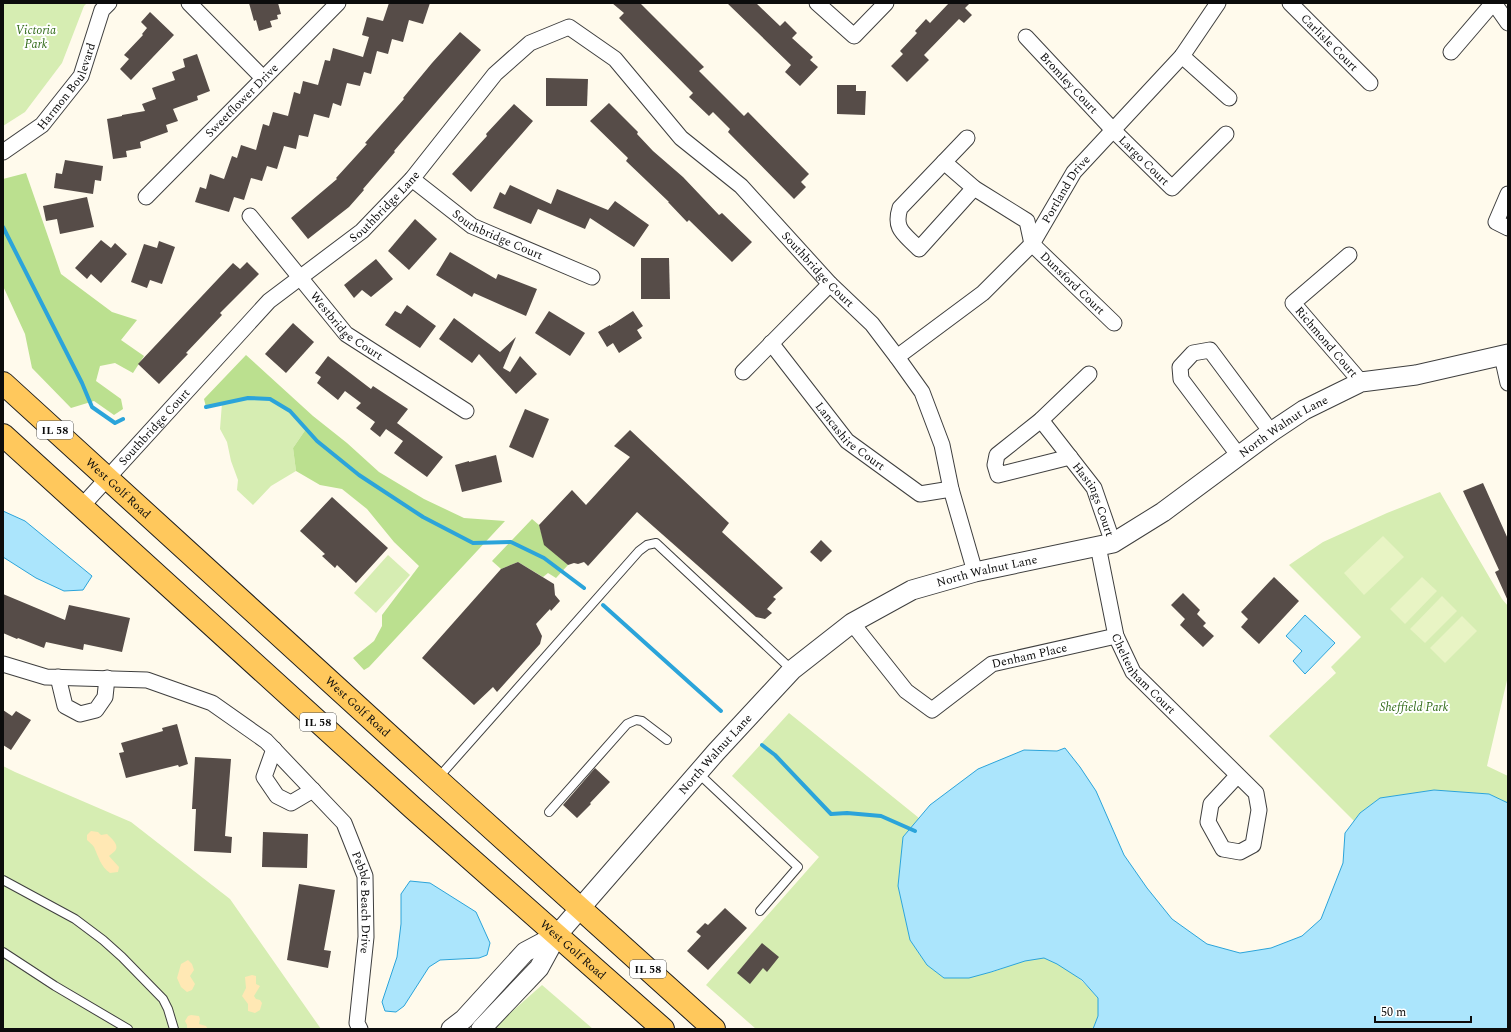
<svg xmlns="http://www.w3.org/2000/svg" width="1511" height="1032" font-family="Spectral,serif">
<style>
.green{fill:#d6edb2}
.forest{fill:#bbe08f}
.sand{fill:#ffe8b4}
.pitch{fill:#e8f4c4}
.water{fill:#abe5fc;stroke:#2ba4da}
.lines{fill:none;stroke-linecap:round;stroke-linejoin:round}
.stream{stroke:#2ba4da;stroke-width:4}
.building{fill:#564c48}
.service-casing{stroke:#3f3f3f;stroke-width:10}
.minor-casing{stroke:#3f3f3f;stroke-width:17}
.tertiary-casing{stroke:#3f3f3f;stroke-width:21}
.primary-casing{stroke:#1d1d1d;stroke-width:24}
.service{stroke:#fff;stroke-width:8}
.minor{stroke:#fff;stroke-width:15}
.tertiary{stroke:#fff;stroke-width:19}
.primary{stroke:#ffc85c;stroke-width:22}
.labels{text-anchor:middle;dominant-baseline:central;stroke-width:4;stroke-linejoin:round;paint-order:stroke}
.shield{fill:#fff;stroke:#555;stroke-width:1}
.shield-label{font-size:11px;font-weight:bold;fill:#0c0c0c}
.park-label{font-size:12px;font-style:italic;fill:#306a17;stroke:#fff}
.street-label{font-size:12px;fill:#0c0c0c;stroke:#fff}
</style>
<rect width="100%" height="100%" fill="#fffaec"/>
<g class="green">
<path d="M3 3H87L84 6 62 63 25 112 3 126Z"/>
<path d="M248 398 270 399 290 411 306 429 293 448 296 471 271 486 253 505 237 490 238 480 231 461 227 442 220 429 222 403Z"/>
<path d="M1440 492 1502 599 1508 606V676L1487 766 1508 776V803L1489 794 1434 790 1380 798 1360 813 1354 821 1269 736 1336 673 1331 667 1361 637 1289 565 1323 542 1387 513Z"/>
<path d="M388 555 410 575 376 613 354 593Z"/>
<path d="M789 713 919 818 903 837 898 886 910 940 927 965 944 978C959 976 977 976 992 972 1006 968 1032 955 1045 958 1064 962 1086 984 1098 998V1016L1093 1029H756L706 985 819 857 732 776Z"/>
<path d="M3 766 15 772 131 822 230 899 321 1029H3Z"/>
<path d="M542 985 593 1029H492Z"/>
</g>
<g class="forest">
<path d="M26 173 61 274 112 312 137 320 121 340 144 356 133 373 115 363 100 366 96 381 121 399 123 409 114 415 94 401 71 408 32 368 25 334 3 286V179Z"/>
<path d="M246 355 313 416 347 443 379 472 424 499 464 518 505 521 369 667 364 670 353 658 374 641 382 626V615L419 566 394 542 367 509 342 489 320 485 296 471 293 448 306 429C296 418 286 406 271 400 256 394 222 403 206 407L204 399Z"/>
<path d="M532 519 539 525 545 545 568 565 556 578 548 573 543 577 518 562 501 569 492 561Z"/>
</g>
<g class="sand">
<path d="M91 831 98 832 101 835 107 834C111 838 120 845 115 851 113 853 111 854 109 856L119 867 118 872 110 873C101 867 98 856 94 847 92 844 89 842 87 840V835Z"/>
<path d="M188 960 192 964 194 970 190 976 195 984 192 990 187 992 181 987 177 978 181 964Z"/>
<path d="M252 975 256 976V984L260 986 254 996 256 999 260 1000 262 1003 260 1010 255 1013 248 1011V1004L242 996 246 988 245 977Z"/>
<path d="M191 1015 199 1016 200 1019 199 1024 206 1026 208 1029H187V1025L185 1021 188 1016Z"/>
</g>
<g class="pitch">
<path d="M1383 536 1404 557 1364 595 1344 573Z"/>
<path d="M1422 577 1437 591 1405 624 1390 609Z"/>
<path d="M1442 596 1457 611 1425 643 1410 629Z"/>
<path d="M1462 616 1477 631 1445 663 1430 648Z"/>
</g>
<g class="water">
<path d="M3 511 25 521 92 576 83 590 64 591 36 578 3 557Z"/>
<path d="M1305 615 1335 643 1305 674 1293 661 1302 651 1286 636Z"/>
<path d="M1065 748 1080 767 1096 791 1124 855 1147 888 1172 919 1207 944 1240 953 1271 948 1302 936 1321 919 1343 863 1345 833 1360 813 1380 798 1434 790 1489 794 1508 803V1029H1093L1098 1016V998L1082 980 1057 964 1044 958 1025 961 991 972 969 978H944L927 965 910 940 898 886 903 837 930 805 978 769 1024 750 1057 751Z"/>
<path d="M410 881 430 883 476 912 490 943 487 955 479 958 440 960 429 967 404 1006 396 1012 385 1011 382 1002 397 957 401 924V894Z"/>
</g>
<g class="lines">
<g class="stream">
<path d="M3 227 82 383 92 407 115 423 123 419"/>
<path d="M206 407 248 398 270 399 290 411 317 441 359 475 423 517 473 543 511 542 544 558 584 588"/>
<path d="M603 605 721 711"/>
<path d="M762 745 775 755 831 814 847 813 881 816 915 831"/>
</g>
</g>
<g class="building">
<path d="M249 3H278L281 14 277 15 278 19 270 21 272 27 259 31 256 20 254 21Z"/>
<path d="M389 3H430L423 24 409 20 403 42 392 39 388 54 377 51 371 74 364 72 360 86 347 83 341 106 333 103 329 118 314 114 308 137 299 135 296 149 284 146 277 169 267 166 262 181 251 178 244 200 234 197 229 212 195 202 200 187 206 189 210 174 224 179 232 156 237 158 241 145 256 150 263 124 269 126 273 112 288 116 294 92 300 94 303 81 318 85 325 60 330 61 333 48 363 57 369 37 362 35 367 17 383 21Z"/>
<path d="M612 3H640L704 67 699 71 744 116 748 112 809 174 801 182 806 187 794 199 728 132 730 129 713 112 709 116 689 97 693 93 619 18 624 13Z"/>
<path d="M727 3H756L780 26 785 21 797 33 792 38 813 57 810 60 818 67 800 86 785 72 791 65Z"/>
<path d="M949 3H970L965 8 972 15 964 23 959 19 924 55 929 60 907 82 891 66 903 54 900 51 917 33 915 31 926 19 930 23Z"/>
<path d="M150 12 174 35 131 80 120 69 129 59 124 55 143 35 142 34 147 28 141 22Z"/>
<path d="M460 32 481 50 394 151 395 152 363 189 364 190 349 207 308 239 291 218 337 179 336 178 367 144 365 143 404 99 403 98 432 63Z"/>
<path d="M197 54 210 91 197 96 198 100 173 109 178 121 166 125 168 132 140 142 141 148 126 151 127 157 113 159 107 119 122 116V115L145 111 142 104 156 99 152 88 175 80 172 72 185 67 183 59Z"/>
<path d="M546 78 588 79 587 106H546Z"/>
<path d="M837 85H856V91H866L865 115 837 114Z"/>
<path d="M609 103 638 132 637 134 653 151 683 177 719 215 722 213 752 242 732 262 689 220 687 222 668 202H669L626 161 628 158 590 121Z"/>
<path d="M514 104 533 121 471 192 452 174 487 136 486 134Z"/>
<path d="M65 160 103 166 101 181 95 180 93 194 54 188 56 173 62 174Z"/>
<path d="M510 185 551 204 557 189 608 210 615 201 649 225 634 247 590 218 585 229 538 209 531 224 493 208 500 192 505 195Z"/>
<path d="M87 197 94 227 60 234 57 219 46 221 43 206Z"/>
<path d="M415 219 437 239 409 270 388 251Z"/>
<path d="M101 240 111 248 115 243 127 254 101 283 91 274 87 279 75 268Z"/>
<path d="M159 241 175 247 162 284 150 280 147 288 131 282 144 244 157 248Z"/>
<path d="M450 252 496 279 498 274 537 289 526 316 474 293 472 297 436 275Z"/>
<path d="M641 258H669L670 299H641Z"/>
<path d="M376 259 393 279 371 297 362 290 354 298 344 285Z"/>
<path d="M247 262 259 274 220 313 222 315 186 353 188 354 159 384 138 364 233 263 240 269Z"/>
<path d="M407 305 436 326 420 348 385 325 395 311 401 314Z"/>
<path d="M549 311 585 333 570 356 535 333Z"/>
<path d="M633 311 643 326 637 330 642 338 619 353 613 343 607 347 598 332 610 325V326Z"/>
<path d="M454 318 500 352 516 337 503 368 510 372 520 356 537 374 516 394 479 354 472 363 439 339Z"/>
<path d="M293 323 314 342 286 373 265 354Z"/>
<path d="M328 356 371 389 373 386 408 409 397 423 443 457 427 477 394 453 403 441 386 429 380 437 370 429 375 422 356 408 361 403 345 391 338 400 317 383 321 377 315 373Z"/>
<path d="M525 409 549 419 533 458 509 447Z"/>
<path d="M630 430 729 523 722 532 783 588 773 597 776 599 767 609 772 613 765 619 756 617 637 512 588 566 584 562 578 564 574 563 568 565 544 545 539 525 572 490 586 505 630 457 614 446Z"/>
<path d="M496 455 502 482 462 492 455 465 469 461V462Z"/>
<path d="M1483 483 1508 539V601L1495 572 1499 570 1463 491Z"/>
<path d="M332 497 388 548 356 583 337 565 335 568 322 556 325 554 300 531Z"/>
<path d="M821 540 832 551 821 562 810 552Z"/>
<path d="M518 562 554 584 555 595 560 601 551 611 550 609 536 624 542 636 540 644 497 692 493 687 474 705 422 658 501 569Z"/>
<path d="M1274 577 1299 601 1259 644 1241 627 1248 619 1241 612Z"/>
<path d="M1183 593 1200 610 1197 614 1206 623 1203 626 1214 636 1203 647 1180 625 1185 619 1171 605Z"/>
<path d="M3 594 65 620 69 605 130 618 122 652 84 644 83 650 46 642 44 648 18 638 17 639 3 633Z"/>
<path d="M3 710 12 716 16 711 31 720 11 750 3 745Z"/>
<path d="M177 724 188 764 179 767 178 765 126 778 119 753 124 752 121 743 163 731 162 728Z"/>
<path d="M195 757 231 759 225 836 232 837 231 853 194 851 196 809H192Z"/>
<path d="M595 768 610 782 590 803 591 804 577 818 563 805Z"/>
<path d="M263 832 308 834 307 868 262 867Z"/>
<path d="M299 884 335 890 324 950 331 951 328 968 287 960Z"/>
<path d="M725 908 747 928 708 970 687 951 701 936 696 932 705 923 708 925Z"/>
<path d="M762 943 779 957 767 972 763 968 750 984 737 973Z"/>
</g>
<g class="lines">
<defs>
<g id="service">
<path d="M698 773 798 867 760 911"/>
<path d="M438 778 639 551 647 545 656 543 792 670"/>
<path d="M549 812 627 724 636 720 642 721 667 740"/>
<path d="M3 880 75 919 103 940 122 957 163 999 168 1009 174 1029"/>
<path d="M3 952 55 986 128 1029"/>
</g>
<g id="minor">
<path d="M189 3 263 78"/>
<path d="M817 3 854 36 886 3"/>
<path id="s1" d="M1290 3 1370 83"/>
<path d="M1494 3 1508 23"/>
<path id="s2" d="M1026 37 1113 130 1172 188 1226 134"/>
<path d="M1451 52 1493 3"/>
<path d="M1182 56 1229 98"/>
<path d="M967 138 900 208C893 230 905 234 919 249L974 188"/>
<path id="s3" d="M3 152 42 125 81 76 102 10 109 3"/>
<path id="s4" d="M944 162 974 188 1027 221 1032 244 1114 323"/>
<path id="s5" d="M412 179 472 226 592 277"/>
<path d="M1508 194 1496 222 1508 228"/>
<path id="s6" d="M146 197 338 3"/>
<path id="s7" d="M250 216 346 334 466 411"/>
<path id="s8" d="M1349 255 1293 303 1361 382"/>
<path id="s9" d="M771 343 847 441 920 494 951 489"/>
<path d="M1502 356 1508 383"/>
<path id="s10" d="M897 357 983 293 1032 244 1074 172 1182 56 1218 3"/>
<path d="M743 372 830 284"/>
<path id="s11" d="M1041 420 1094 488 1113 543"/>
<path d="M1239 456 1181 379 1180 367 1193 353 1210 350 1271 432"/>
<path d="M1070 457 998 475 995 465 997 455 1041 420 1089 374"/>
<path id="s12" d="M82 506 269 301 362 231 412 179 495 74 530 43 569 27 615 59 681 138 741 186 830 284 872 324 897 357 922 392 942 445 951 489 975 572"/>
<path id="s13" d="M1098 546 1116 636 1133 672 1256 793 1259 810 1253 845 1240 852 1223 849 1208 822 1211 804 1237 776"/>
<path id="s14" d="M852 623 906 691 932 710 992 664 1116 636"/>
<path id="s15" d="M3 664 46 677 147 680 212 703 266 741 344 823 365 876 366 937 357 1023 360 1029"/>
<path d="M58 677 65 706 80 714 96 710 105 697 107 678"/>
<path d="M274 749 264 777 277 796 291 803 313 790"/>
</g>
<g id="tertiary">
<path d="M451 1029 464 1019 525 952 557 935"/>
<path id="s16" d="M481 1029 539 968 557 935 716 752 792 670 852 623 912 590 975 572 1113 543 1163 512 1271 432 1304 410 1361 382 1416 375 1508 354"/>
</g>
<g id="primary">
<path id="s17" d="M3 383 437 779 714 1029"/>
<path id="s18" d="M3 435 413 808 663 1029"/>
</g>
</defs>
<use href="#service" class="service-casing"/>
<use href="#minor" class="minor-casing"/>
<use href="#tertiary" class="tertiary-casing"/>
<use href="#primary" class="primary-casing"/>
<use href="#service" class="service"/>
<use href="#minor" class="minor"/>
<use href="#tertiary" class="tertiary"/>
<use href="#primary" class="primary"/>
</g>
<g class="labels">
<g class="shield">
<rect x="37" y="421" width="36" height="18" rx="3"/>
<rect x="300" y="713" width="36" height="18" rx="3"/>
<rect x="630" y="960" width="36" height="18" rx="3"/>
</g>
<g class="shield-label">
<text x="55" y="430">IL 58</text>
<text x="318" y="722">IL 58</text>
<text x="648" y="969">IL 58</text>
</g>
<g class="park-label">
<text x="36" y="30">Victoria<tspan x="36" dy="14">Park</tspan></text>
<text x="1414" y="707">Sheffield Park</text>
</g>
<g class="street-label">
<text stroke="none"><textPath href="#s1" startOffset="56">Carlisle Court</textPath></text>
<text stroke="none"><textPath href="#s2" startOffset="63">Bromley Court</textPath></text>
<text stroke="none"><textPath href="#s3" startOffset="94">Harmon Boulevard</textPath></text>
<text stroke="none"><textPath href="#s6" startOffset="136">Sweetflower Drive</textPath></text>
<text stroke="none"><textPath href="#s2" startOffset="171">Largo Court</textPath></text>
<text stroke="none"><textPath href="#s10" startOffset="241">Portland Drive</textPath></text>
<text stroke="none"><textPath href="#s12" startOffset="427">Southbridge Lane</textPath></text>
<text stroke="none"><textPath href="#s5" startOffset="103">Southbridge Court</textPath></text>
<text stroke="none"><textPath href="#s12" startOffset="1038">Southbridge Court</textPath></text>
<text stroke="none"><textPath href="#s4" startOffset="182">Dunsford Court</textPath></text>
<text stroke="none"><textPath href="#s7" startOffset="147">Westbridge Court</textPath></text>
<text stroke="none"><textPath href="#s8" startOffset="125">Richmond Court</textPath></text>
<text stroke="none"><textPath href="#s12" startOffset="107">Southbridge Court</textPath></text>
<text stroke="none"><textPath href="#s16" startOffset="1034">North Walnut Lane</textPath></text>
<text stroke="none"><textPath href="#s9" startOffset="123">Lancashire Court</textPath></text>
<text stroke="none"><textPath href="#s17" startOffset="156">West Golf Road</textPath></text>
<text stroke="none"><textPath href="#s11" startOffset="96">Hastings Court</textPath></text>
<text stroke="none"><textPath href="#s16" startOffset="698">North Walnut Lane</textPath></text>
<text stroke="none"><textPath href="#s14" startOffset="233">Denham Place</textPath></text>
<text stroke="none"><textPath href="#s13" startOffset="139">Cheltenham Court</textPath></text>
<text stroke="none"><textPath href="#s17" startOffset="480">West Golf Road</textPath></text>
<text stroke="none"><textPath href="#s16" startOffset="362">North Walnut Lane</textPath></text>
<text stroke="none"><textPath href="#s15" startOffset="477">Pebble Beach Drive</textPath></text>
<text stroke="none"><textPath href="#s18" startOffset="768">West Golf Road</textPath></text>
</g>
</g>
<rect width="1511" height="1032" fill="none" stroke="#0c0c0c" stroke-width="8"/>
<path d="M1375 1016v6h96v-6" fill="none" stroke="#0c0c0c" stroke-width="2"/>
<text x="1381" y="1016" font-size="12" fill="#0c0c0c" stroke="#ffffff" stroke-width="3" paint-order="stroke">50 m</text>
</svg>
